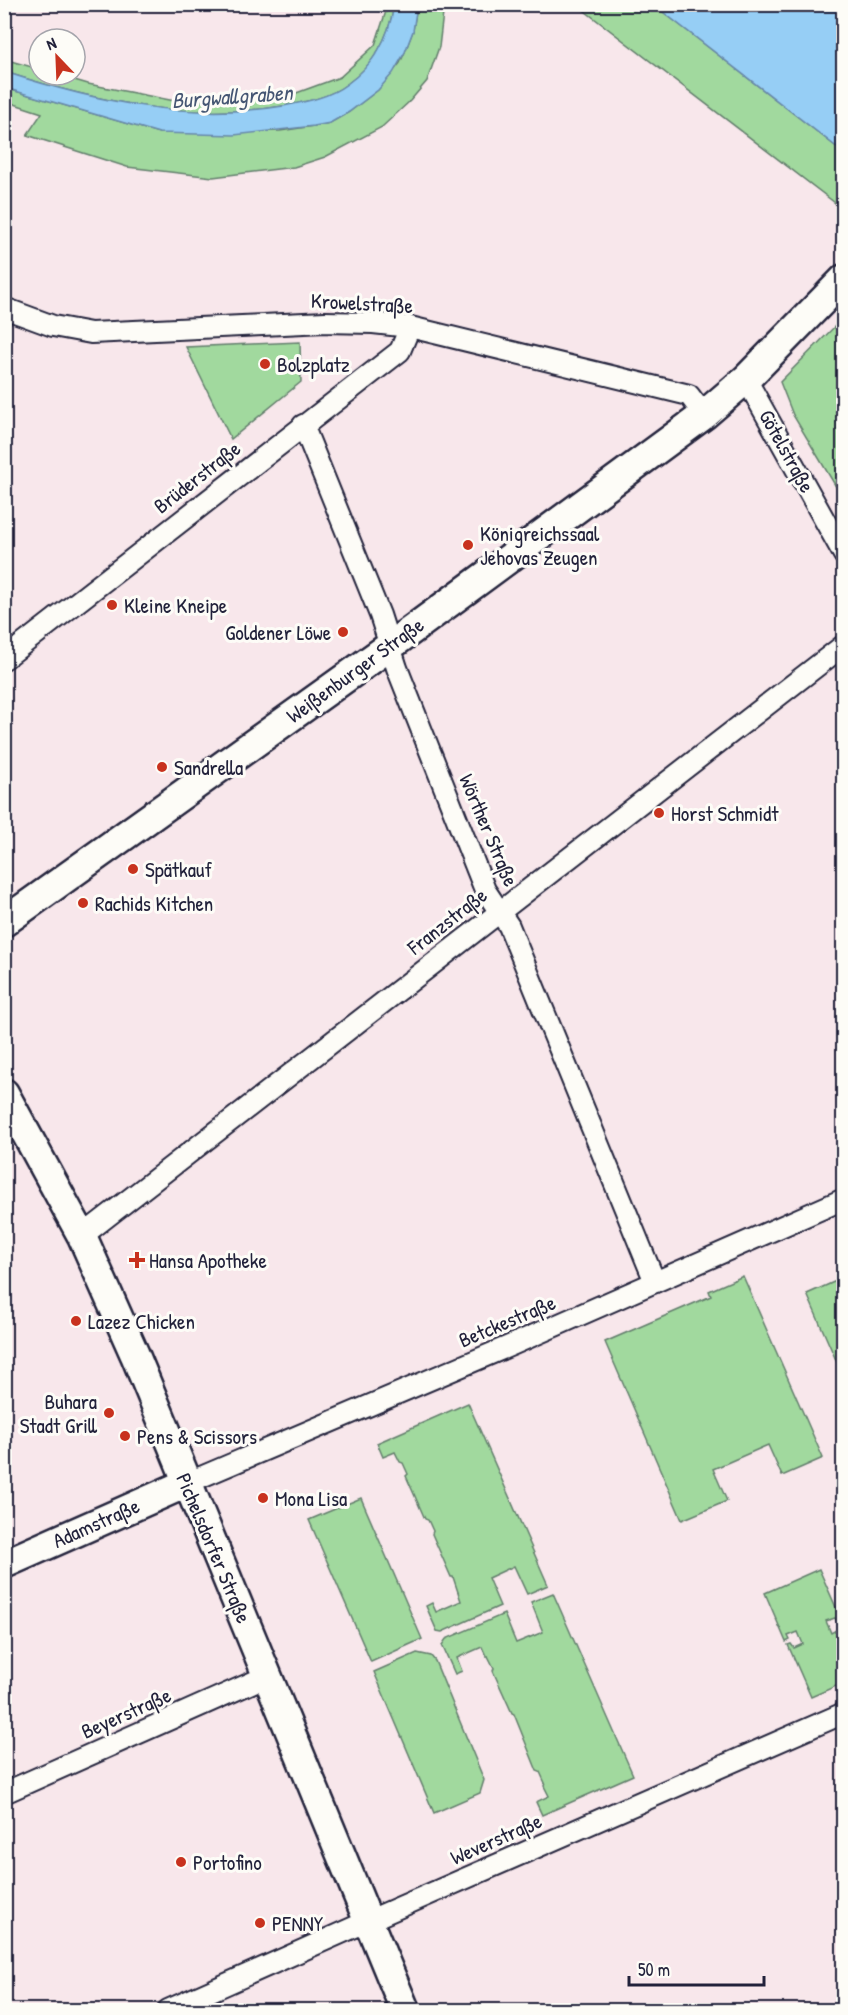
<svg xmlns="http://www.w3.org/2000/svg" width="848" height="2015" font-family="'Patrick Hand',sans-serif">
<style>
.green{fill:#a1d99e;stroke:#627e6c;stroke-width:1.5}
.water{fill:#96cef5;stroke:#6889ab;stroke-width:1.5}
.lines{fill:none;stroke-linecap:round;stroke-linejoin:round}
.street-casing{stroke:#22223b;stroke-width:24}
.secondary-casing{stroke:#22223b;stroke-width:33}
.street{stroke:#fdfcf7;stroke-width:20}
.secondary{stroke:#fdfcf7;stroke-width:28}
.poi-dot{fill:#c8321e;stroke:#fdfcf7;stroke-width:2}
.labels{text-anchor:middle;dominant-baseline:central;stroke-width:6;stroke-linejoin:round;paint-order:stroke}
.street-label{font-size:21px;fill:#22223b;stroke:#fdfcf7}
.poi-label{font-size:21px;fill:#22223b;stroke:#fdfcf7;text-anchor:start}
.water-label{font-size:22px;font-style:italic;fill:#455673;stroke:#fdfcf7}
</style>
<rect width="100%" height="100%" fill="#f8e7eb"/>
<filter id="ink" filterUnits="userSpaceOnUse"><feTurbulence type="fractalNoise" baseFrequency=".0167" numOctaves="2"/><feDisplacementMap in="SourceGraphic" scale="12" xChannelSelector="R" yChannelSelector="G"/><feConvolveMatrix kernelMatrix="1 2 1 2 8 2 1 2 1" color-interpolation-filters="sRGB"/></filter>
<g filter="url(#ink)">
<g class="green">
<path d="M388 5H394C389 37 374 65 347 84 329 98 304 102 283 106 189 122 94 101 5 72L4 59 39 69V75H58L88 84 175 101 280 99 340 77 375 45Z"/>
<path d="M417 5H444L439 47 427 81 410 101 382 127 325 157 294 167 213 177 127 167 27 135 42 113 5 101V88L159 133 280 131 314 126 330 123 349 112 378 90 400 63 405 52 413 31Z"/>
<path d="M577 5H654L843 152V209Z"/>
<path d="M843 318 844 494 841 495 793 415 780 382Z"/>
<path d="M300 342 301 382 231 439 186 347Z"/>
<path d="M743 1276 823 1458 782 1476 768 1445 713 1469 727 1501 682 1520 605 1342 711 1296 709 1291Z"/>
<path d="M843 1278V1376L807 1294Z"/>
<path d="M468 1403 548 1585 527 1594 514 1566 488 1578 500 1606 442 1632 437 1631 426 1606 432 1603 436 1612 461 1601 453 1577H451L432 1534 433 1531 428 1520 425 1519 406 1476 408 1474 403 1463 400 1462 395 1452 383 1457 377 1443Z"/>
<path d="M361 1498 422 1639 371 1662 309 1520Z"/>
<path d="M819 1569 843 1623 839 1625 835 1618 826 1621 831 1633 843 1626V1683L811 1697 788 1645 791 1644 794 1648 803 1644 798 1632 788 1636 790 1640 786 1642 765 1593Z"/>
<path d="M553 1593 633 1775 542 1815 536 1802 549 1796 544 1786 545 1783 540 1772 537 1771 514 1714 512 1713 493 1671 494 1668 488 1656H486L482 1647 457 1658 462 1671 455 1674 442 1645 446 1639 504 1614 516 1643 543 1632 531 1602Z"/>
<path d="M417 1653 431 1656 435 1661 484 1780 480 1793 434 1813 374 1672Z"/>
</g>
<g class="water">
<path d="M394 5H417L413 31 405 52 393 73 378 90 349 112 330 123 314 126 234 135 159 133 5 88V72C94 101 189 122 283 106 304 102 329 98 347 84 375 64 389 38 394 5Z"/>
<path d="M654 5H843V152Z"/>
</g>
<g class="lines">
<defs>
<g id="street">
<path d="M4 308 53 326 91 333 325 322 373 323 410 327 689 395 704 415"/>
<path d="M746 379 844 555"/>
<path d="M303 425 380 615 397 668 485 890 509 926 655 1282"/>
<path d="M4 659 400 351 410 327"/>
<path d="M82 1236 844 645"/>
<path d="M187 1483 514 1344 844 1199"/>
<path d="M4 1793 267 1676"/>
<path d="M168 2010 368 1921 844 1713"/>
</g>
<g id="secondary">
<path d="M4 922 390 646 704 415 746 379 844 279"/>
<path d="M4 1093 82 1236 135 1355 405 2010"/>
<path d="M4 1564 187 1483"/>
</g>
</defs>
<use href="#street" class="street-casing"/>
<use href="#secondary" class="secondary-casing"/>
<use href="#street" class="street"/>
<use href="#secondary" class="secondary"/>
</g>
</g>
<g class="poi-dot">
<circle cx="265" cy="364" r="6"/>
<circle cx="468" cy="545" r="6"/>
<circle cx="112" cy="605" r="6"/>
<circle cx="343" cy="632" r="6"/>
<circle cx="162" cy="767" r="6"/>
<circle cx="659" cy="813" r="6"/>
<circle cx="133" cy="869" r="6"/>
<circle cx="83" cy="903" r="6"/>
<path d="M134 1251h6v6h6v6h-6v6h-6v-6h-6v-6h6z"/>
<circle cx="76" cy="1321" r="6"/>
<circle cx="109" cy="1413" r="6"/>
<circle cx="125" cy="1436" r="6"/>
<circle cx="263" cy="1498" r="6"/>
<circle cx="181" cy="1862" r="6"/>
<circle cx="260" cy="1923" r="6"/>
</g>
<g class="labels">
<g class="street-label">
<text transform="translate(362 303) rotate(3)">Krowelstraße</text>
<text transform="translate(787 451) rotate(61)">Götelstraße</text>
<text transform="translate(197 477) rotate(-38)">Brüderstraße</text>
<text transform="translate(355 670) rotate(-36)">Weißenburger Straße</text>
<text transform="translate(489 830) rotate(67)">Wörther Straße</text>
<text transform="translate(447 921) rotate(-38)">Franzstraße</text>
<text transform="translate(507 1321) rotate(-23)">Betckestraße</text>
<text transform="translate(96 1523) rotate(-24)">Adamstraße</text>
<text transform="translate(214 1548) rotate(67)">Pichelsdorfer Straße</text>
<text transform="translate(126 1713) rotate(-24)">Beyerstraße</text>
<text transform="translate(496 1839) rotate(-24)">Weverstraße</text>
</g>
<g class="poi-label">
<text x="277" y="364">Bolzplatz</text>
<text x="480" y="533">Königreichssaal<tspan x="480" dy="24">Jehovas Zeugen</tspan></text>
<text x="124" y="605">Kleine Kneipe</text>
<text x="331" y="632" text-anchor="end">Goldener Löwe</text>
<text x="174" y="767">Sandrella</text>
<text x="671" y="813">Horst Schmidt</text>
<text x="145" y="869">Spätkauf</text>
<text x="95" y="903">Rachids Kitchen</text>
<text x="149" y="1260">Hansa Apotheke</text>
<text x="88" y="1321">Lazez Chicken</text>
<text x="97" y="1401" text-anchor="end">Buhara<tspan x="97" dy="24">Stadt Grill</tspan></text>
<text x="137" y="1436">Pens &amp; Scissors</text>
<text x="275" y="1498">Mona Lisa</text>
<text x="193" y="1862">Portofino</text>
<text x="272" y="1923">PENNY</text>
</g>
<g class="water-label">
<text transform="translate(232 96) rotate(-4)">Burgwallgraben</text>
</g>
</g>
<rect width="848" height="2015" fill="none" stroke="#fdfcf7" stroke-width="24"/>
<rect x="12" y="12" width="824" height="1991" fill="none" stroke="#22223b" stroke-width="2" filter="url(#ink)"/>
<g transform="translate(57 57) rotate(337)"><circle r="28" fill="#fdfcf7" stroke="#a5a5ac" stroke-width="1.5"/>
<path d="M0-4.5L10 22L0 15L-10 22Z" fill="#c8321e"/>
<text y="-9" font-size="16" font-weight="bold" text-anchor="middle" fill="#22223b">N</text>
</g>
<path d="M629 1976v9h135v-9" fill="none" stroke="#22223b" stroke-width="3"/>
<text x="638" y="1976" font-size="18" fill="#22223b" stroke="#fdfcf7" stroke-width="4.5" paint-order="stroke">50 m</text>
</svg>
